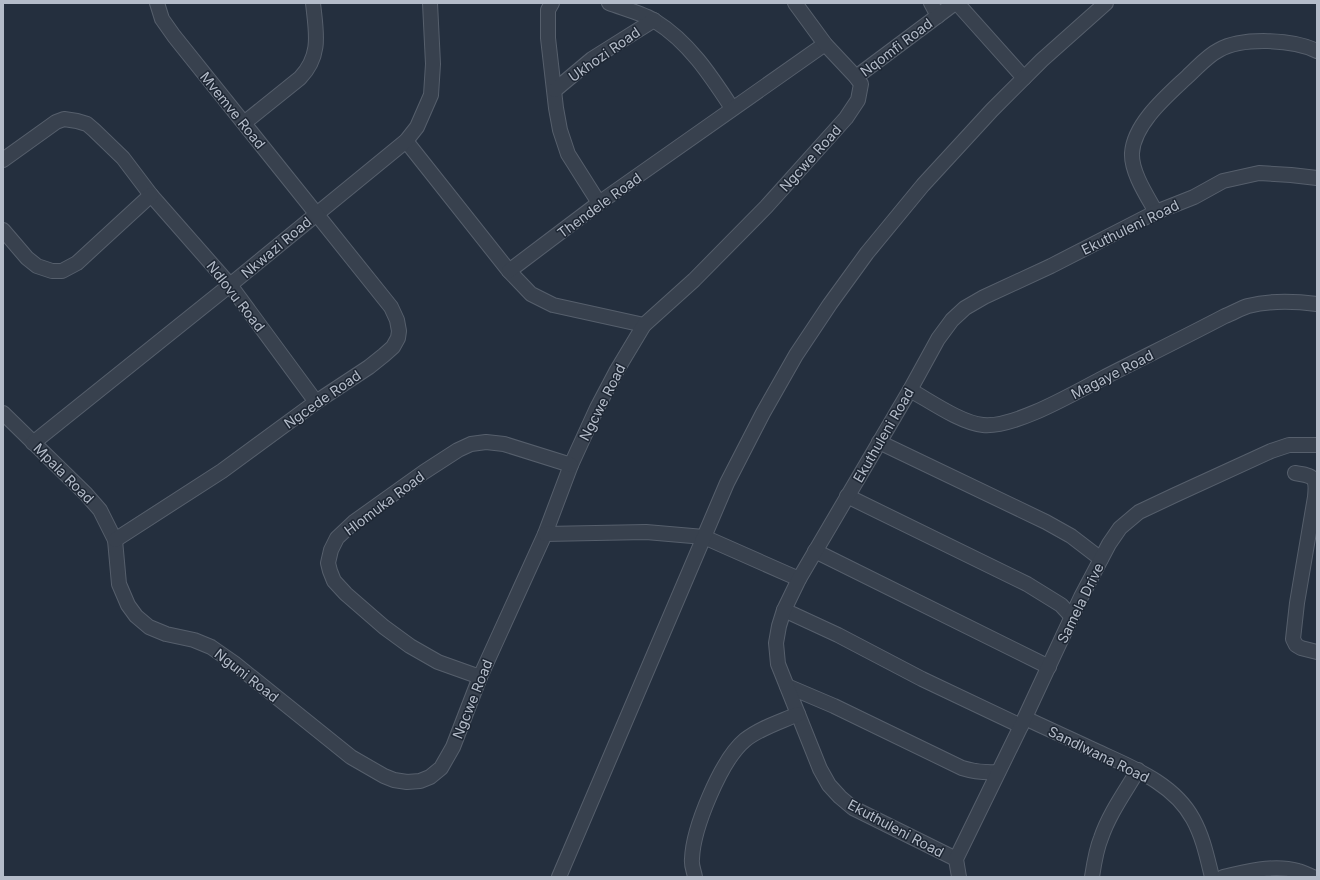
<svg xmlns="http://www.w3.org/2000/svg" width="1320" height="880" font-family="Inter,sans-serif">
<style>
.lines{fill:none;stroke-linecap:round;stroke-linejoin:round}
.minor-casing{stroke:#565f6c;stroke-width:16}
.minor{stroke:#38414e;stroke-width:14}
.labels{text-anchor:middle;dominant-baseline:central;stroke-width:3;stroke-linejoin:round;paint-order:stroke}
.street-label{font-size:14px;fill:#b4bcc9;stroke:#1d2633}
</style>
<rect width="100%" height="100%" fill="#242f3e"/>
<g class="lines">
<defs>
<g id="minor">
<path d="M552 3 548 10V38L556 108 560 130 568 154 599 203"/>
<path d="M609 3C622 8 645 14 655 21 689 42 711 76 732 108"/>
<path d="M931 3 938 16"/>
<path d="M957 3 1024 78"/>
<path d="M856 77 955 3"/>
<path d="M555 90 592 59 654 20"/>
<path d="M244 123 300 78C322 55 316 32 313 3"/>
<path d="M406 141 509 271 531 294 553 305 644 325"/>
<path d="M3 160 56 122 64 119 77 121 87 124 94 130 123 158 151 195 230 285 316 402"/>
<path d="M1156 212C1147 196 1131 172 1132 153 1134 123 1168 95 1188 76 1198 67 1207 56 1219 50 1242 37 1293 39 1317 51"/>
<path d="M3 230 27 258 37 266 52 271H62L77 263 151 195"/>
<path d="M509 271 599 203 825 44"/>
<path d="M910 390C930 401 961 423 983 425 1015 428 1074 393 1103 378 1144 357 1185 337 1225 316 1233 313 1241 308 1248 306 1271 300 1294 301 1317 304"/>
<path d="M3 413 86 494 100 510 115 540 119 584 128 605 136 616 149 627 166 634 194 640 211 647 234 663 351 757 384 776 394 780 407 782 420 781 430 777 441 768 453 747 480 677 545 534 571 465 597 408 617 370 644 325 694 280 766 207 846 118 858 100 861 84 856 77 825 44 795 3"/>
<path d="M879 442 1046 522 1071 536 1101 559"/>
<path d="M33 443 230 285 406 141 417 127 431 95 433 64 430 3"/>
<path d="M1295 473C1314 476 1317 477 1315 497L1297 603 1293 639 1296 645 1301 648 1317 652"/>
<path d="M847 496 1027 584 1061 605 1072 617"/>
<path d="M545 534 646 532 704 537 799 579"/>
<path d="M115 540 222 471 316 402 369 367 384 355 393 347 398 338 399 331 397 320 391 307 174 36 162 19 157 3"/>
<path d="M815 551 1049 667"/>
<path d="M784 610 838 635 922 679 1021 726"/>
<path d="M480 677 438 662 410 646 384 627 346 594 334 581 330 571 328 563 331 550 337 538 354 522 424 472 458 450 471 444 486 442 504 444 571 465"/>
<path d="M787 686 834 706 962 768C975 772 985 773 998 772"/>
<path d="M1025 718C1048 729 1071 739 1094 750 1130 767 1173 782 1193 819 1203 837 1207 857 1212 877"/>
<path d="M956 859 853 808 840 797 829 785 820 769 778 664 776 643 779 626 784 610 799 579 910 390 938 339 952 320 965 308 984 297 1051 266 1156 212 1194 197 1223 181 1259 173 1291 175 1317 178"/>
<path d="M559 877 727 483 763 413 796 355 830 304 867 253 923 185 992 110 1042 60 1106 3"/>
<path d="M695 877C694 871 691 865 692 859 693 828 721 760 745 740 760 728 780 722 798 714"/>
<path d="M959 877 956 859 1021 726 1081 597 1109 544 1120 528 1139 512 1175 495 1271 451 1289 445H1317"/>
<path d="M1092 877C1094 864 1096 850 1101 838 1109 814 1125 792 1138 770"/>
<path d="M1223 877C1247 872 1273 864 1298 871 1303 872 1308 875 1313 877"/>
</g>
</defs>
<use href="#minor" class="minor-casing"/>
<use href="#minor" class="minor"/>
</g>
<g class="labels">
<g class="street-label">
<text transform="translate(896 47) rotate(-37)">Nqomfi Road</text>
<text transform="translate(604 54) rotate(-35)">Ukhozi Road</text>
<text transform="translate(233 110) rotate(51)">Mvemve Road</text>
<text transform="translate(810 158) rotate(-48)">Ngcwe Road</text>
<text transform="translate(599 205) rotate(-36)">Thendele Road</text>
<text transform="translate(1130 227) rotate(-26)">Ekuthuleni Road</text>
<text transform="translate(276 247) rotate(-40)">Nkwazi Road</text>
<text transform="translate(236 296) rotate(52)">Ndlovu Road</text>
<text transform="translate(1112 374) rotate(-27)">Magaye Road</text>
<text transform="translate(322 399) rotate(-35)">Ngcede Road</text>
<text transform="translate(602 402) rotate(-63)">Ngcwe Road</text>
<text transform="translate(883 435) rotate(-60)">Ekuthuleni Road</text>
<text transform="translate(64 473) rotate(45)">Mpala Road</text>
<text transform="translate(384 503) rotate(-37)">Hlomuka Road</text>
<text transform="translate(1080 603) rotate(-64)">Samela Drive</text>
<text transform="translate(247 675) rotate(38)">Nguni Road</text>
<text transform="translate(472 699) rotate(-68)">Ngcwe Road</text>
<text transform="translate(1099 754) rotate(26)">Sandlwana Road</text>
<text transform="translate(896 828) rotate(28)">Ekuthuleni Road</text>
</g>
</g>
<rect width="1320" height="880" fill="none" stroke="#b4bcc9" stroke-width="8"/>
</svg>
